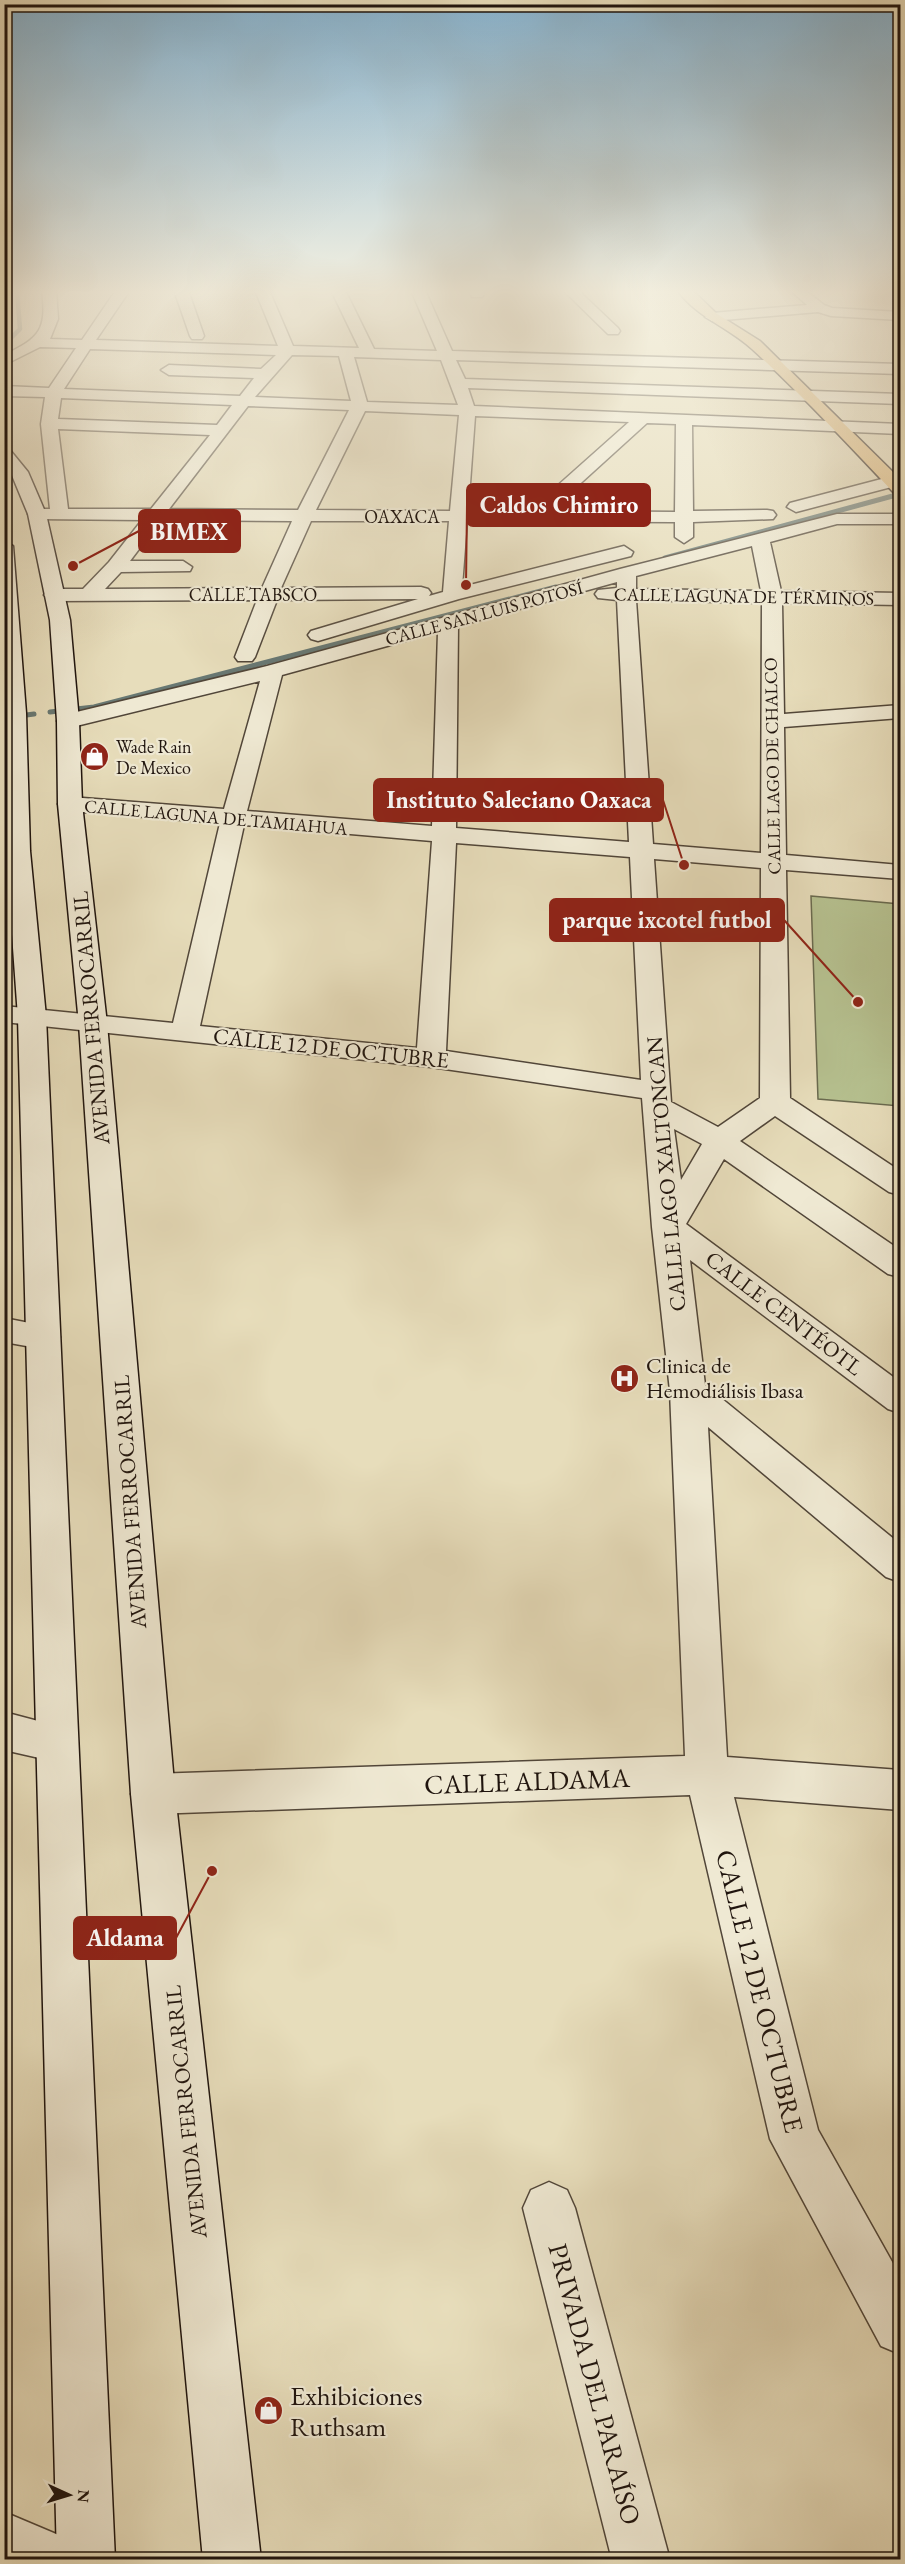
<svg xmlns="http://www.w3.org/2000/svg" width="905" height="2564" font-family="'EB Garamond',serif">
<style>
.green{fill:#b6c190;stroke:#6a6a4f;stroke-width:1.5}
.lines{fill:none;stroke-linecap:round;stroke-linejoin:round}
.stream-far1{stroke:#687873;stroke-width:4.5}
.stream{stroke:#687873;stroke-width:5}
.minor-casing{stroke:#514639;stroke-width:3}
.tertiary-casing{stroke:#514639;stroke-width:3}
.secondary-casing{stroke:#1f140e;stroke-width:3}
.primary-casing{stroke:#1f140e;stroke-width:3}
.minor{fill:#efe9d3;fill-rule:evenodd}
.tertiary{fill:#efe9d3;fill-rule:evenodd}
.secondary{fill:#efe9d3;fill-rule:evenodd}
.primary{fill:#e4be7e;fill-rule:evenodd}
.labels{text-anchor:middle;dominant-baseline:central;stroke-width:4.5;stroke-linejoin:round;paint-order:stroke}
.far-street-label{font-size:18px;fill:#1f140e;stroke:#efe9d3}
.far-poi-label{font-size:18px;fill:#1f140e;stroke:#efe9d3;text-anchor:start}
.street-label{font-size:22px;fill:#1f140e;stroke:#efe9d3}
.poi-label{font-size:22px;fill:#1f140e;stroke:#efe9d3;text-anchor:start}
.near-street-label{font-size:27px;fill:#1f140e;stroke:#efe9d3}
.near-poi-label{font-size:27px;fill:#1f140e;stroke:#efe9d3;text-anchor:start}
.leader{fill:none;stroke:#8f2418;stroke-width:2}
.callout-dot{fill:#8f2418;stroke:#efe9d3;stroke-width:2}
.callout{fill:#8f2418;stroke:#8f2418;stroke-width:2}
.callout-label{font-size:24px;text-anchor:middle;font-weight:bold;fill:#fff}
</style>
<rect width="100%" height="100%" fill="#e7ddbb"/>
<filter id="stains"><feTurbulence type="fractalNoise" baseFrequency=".00333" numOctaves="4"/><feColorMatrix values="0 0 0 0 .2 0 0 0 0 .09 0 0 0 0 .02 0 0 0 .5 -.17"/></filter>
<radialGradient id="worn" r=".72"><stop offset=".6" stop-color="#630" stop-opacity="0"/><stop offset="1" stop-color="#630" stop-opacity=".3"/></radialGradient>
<path class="green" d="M811 896 900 904V1106L818 1099Z"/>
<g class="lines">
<path class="stream-far1" d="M4 345 20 329 17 290"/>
<g class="stream">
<path d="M665 558 900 494"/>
<path d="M50 712 94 707 556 587"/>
<path d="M4 718 34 714"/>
</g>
<defs>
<g id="minor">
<path d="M42 290H56L58 319 50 339 82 340 116 290H130L96 340 278 346 255 290H269L293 346 359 348 331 290H345L374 349 437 351 411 290H425L452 351 900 364V374L456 360 465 379 900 394V404L468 388 474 406 900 424V434L692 425 693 511 767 510 773 511 776 515 773 519 693 522V537L684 543 675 537V522L467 521 462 587 624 546 633 552 631 556 459 599 318 641 311 639 308 635 311 631 418 599 277 600 255 657 252 661H238L235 657 257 600 54 601 44 595 54 589H83L109 562 142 520 37 519 28 514 37 509H50L41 424 45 397 4 396V386L49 388 76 348 40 347 4 365V355C40 338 47 330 42 290ZM90 349 276 355 261 369 169 365 161 370 169 375 254 378 240 396 64 389ZM292 355 339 356 351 401 255 397ZM354 357 441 360 458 405 367 402ZM61 398 232 405 217 425 58 419ZM248 406 349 410 298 510 169 509ZM365 411 459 415 450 511 316 510ZM475 416 629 422 529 511H468ZM647 423 676 424 675 512 550 511ZM58 429 210 435 151 509H68ZM161 520 292 521 262 588 105 589 121 572 190 571 192 567 183 561H130ZM311 521H449L443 592 429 596 431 593 428 589 421 587 281 588Z"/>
<path d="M174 290H188L204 336 202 339H192L190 336Z"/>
<path d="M468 290H482L484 294 482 297H472Z"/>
<path d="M563 290H578L618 328 620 331 618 334H608Z"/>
<path d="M790 290H805L824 305 832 308 900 312V320L831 316 818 312 712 321 705 317 712 313 807 305Z"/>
<path d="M893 476 899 477V485L796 512 787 507 790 503Z"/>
<path d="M837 514H900V524H837L770 542 781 591 900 593V605L782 603 784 714 900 705V718L784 727 786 855 900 865V879L786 870 790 1098 900 1171V1195L889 1192 775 1116 740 1141 900 1250V1277L888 1274 724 1159 686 1224 900 1382V1413L888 1409 690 1260 705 1385 900 1544V1582L886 1577 708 1427 727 1757 900 1770V1810L734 1797 818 2130 900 2276V2354L881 2346 770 2139 690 1795 153 1814 138 1808 131 1794 138 1780 153 1774 685 1756 670 1391 652 1227 642 1098 431 1067 4 1022V1006L173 1023 220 823 70 811 62 809 58 804 62 799 70 797 224 809 260 681 68 728 60 726 57 721 60 716 267 666 620 569ZM752 546 761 591 636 589V576ZM617 582V588L598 590 595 594 598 598 617 600 629 842 456 828 458 626ZM636 600 762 603 761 853 653 844ZM438 632 432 826 247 811 282 675ZM244 825 432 841 417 1048 200 1026ZM456 843 630 857 641 1080 446 1051ZM654 859 761 868 760 1098 718 1127 671 1102ZM674 1129 702 1144 681 1180Z"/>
<path d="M4 1318 55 1328 60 1337 55 1346 43 1349 4 1342Z"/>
<path d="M4 1712 72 1730 78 1743 72 1756 57 1762 4 1750Z"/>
<path d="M549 2182 567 2190 575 2208 670 2560H612L523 2208 531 2190Z"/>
<path d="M4 2512 68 2539 76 2560H4Z"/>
</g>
<path id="tertiary" d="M4 290H12L9 297 4 298Z"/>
<g id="secondary">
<path d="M4 449 10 450 28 472 46 514 70 620 79 721 82 804 107 1024 175 1794 261 2560H203L131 1794 79 1024 58 804 57 721 50 620 28 514 11 473 4 465Z"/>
<path d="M4 541 13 546 26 713 30 851 46 1017 115 2560H57L18 1017 6 851Z"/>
</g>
<path id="primary" d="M677 290H692L717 314 760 341 900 479V494L894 493C848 444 802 395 752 349 728 327 698 318 677 290Z"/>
</defs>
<use href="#minor" class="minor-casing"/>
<use href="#tertiary" class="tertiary-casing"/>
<use href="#secondary" class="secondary-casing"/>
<use href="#primary" class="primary-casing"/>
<use href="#minor" class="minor"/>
<use href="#tertiary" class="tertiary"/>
<use href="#secondary" class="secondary"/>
<use href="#primary" class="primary"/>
</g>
<linearGradient id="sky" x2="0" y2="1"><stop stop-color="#88b6d4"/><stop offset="0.45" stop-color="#f4f0e0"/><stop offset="1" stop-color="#f4f0e0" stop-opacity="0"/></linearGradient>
<rect width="905" height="649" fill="url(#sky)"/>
<defs>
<symbol id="shop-disc" viewBox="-11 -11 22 22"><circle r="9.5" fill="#8f2418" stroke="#efe9d3"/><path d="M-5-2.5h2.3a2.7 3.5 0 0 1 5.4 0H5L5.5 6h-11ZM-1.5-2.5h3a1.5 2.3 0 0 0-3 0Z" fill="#fff"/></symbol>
<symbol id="hospital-disc" viewBox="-11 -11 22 22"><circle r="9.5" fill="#8f2418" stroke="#efe9d3"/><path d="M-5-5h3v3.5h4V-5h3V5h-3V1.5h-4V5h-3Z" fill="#fff"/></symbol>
</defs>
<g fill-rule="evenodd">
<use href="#shop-disc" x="78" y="740" width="33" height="33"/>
<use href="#hospital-disc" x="608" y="1362" width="33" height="33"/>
<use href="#shop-disc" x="252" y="2394" width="33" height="33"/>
</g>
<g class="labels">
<g class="far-street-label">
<text x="402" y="516">OAXACA</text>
<text x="253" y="594">CALLE TABSCO</text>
<text transform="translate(744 596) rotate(1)">CALLE LAGUNA DE TÉRMINOS</text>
<text transform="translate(484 613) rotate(-15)">CALLE SAN LUIS POTOSÍ</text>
<text transform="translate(772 766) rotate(-91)">CALLE LAGO DE CHALCO</text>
<text transform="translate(216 817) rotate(5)">CALLE LAGUNA DE TAMIAHUA</text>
</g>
<g class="far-poi-label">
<text x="116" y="746">Wade Rain<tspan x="116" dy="21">De Mexico</tspan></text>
</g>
<g class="street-label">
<text transform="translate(91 1018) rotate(-95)">AVENIDA FERROCARRIL</text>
<text transform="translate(331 1048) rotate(6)">CALLE 12 DE OCTUBRE</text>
<text transform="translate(666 1174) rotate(-95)">CALLE LAGO XALTONCAN</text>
<text transform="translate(784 1313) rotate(37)">CALLE CENTÉOTL</text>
<text transform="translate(130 1502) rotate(-94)">AVENIDA FERROCARRIL</text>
<text transform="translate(186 2112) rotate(-96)">AVENIDA FERROCARRIL</text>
</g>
<g class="poi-label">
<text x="646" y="1365">Clinica de<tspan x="646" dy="25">Hemodiálisis Ibasa</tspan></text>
</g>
<g class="near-street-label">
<text transform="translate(527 1781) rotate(-2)">CALLE ALDAMA</text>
<text transform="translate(760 1991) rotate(76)">CALLE 12 DE OCTUBRE</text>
<text transform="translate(595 2384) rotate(75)">PRIVADA DEL PARAÍSO</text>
</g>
<g class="near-poi-label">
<text x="290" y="2395">Exhibiciones<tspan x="290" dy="31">Ruthsam</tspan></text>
</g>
</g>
<path class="leader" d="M466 585L467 505M73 566L139 531M684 865L663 800M858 1002L784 920M212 1871L176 1938"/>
<g class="callout-dot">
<circle cx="466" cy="585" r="6"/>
<circle cx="73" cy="566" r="6"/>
<circle cx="684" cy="865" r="6"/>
<circle cx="858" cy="1002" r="6"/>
<circle cx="212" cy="1871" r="6"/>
</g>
<g class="callout">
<rect x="467" y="484" width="183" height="42" rx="6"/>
<rect x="139" y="510" width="101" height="42" rx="6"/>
<rect x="374" y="779" width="289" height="42" rx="6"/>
<rect x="550" y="899" width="234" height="42" rx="6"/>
<rect x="74" y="1917" width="102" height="42" rx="6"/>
</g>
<g class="callout-label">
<text x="559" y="513">Caldos Chimiro</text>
<text x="189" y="540">BIMEX</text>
<text x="519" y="808">Instituto Saleciano Oaxaca</text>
<text x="667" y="928">parque ixcotel futbol</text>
<text x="125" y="1946">Aldama</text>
</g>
<rect width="905" height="2564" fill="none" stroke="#e7ddbb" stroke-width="24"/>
<rect x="6" y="6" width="893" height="2552" fill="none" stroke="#1f140e" stroke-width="3"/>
<rect x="12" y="12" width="881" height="2540" fill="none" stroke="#1f140e" stroke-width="1.5"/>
<g transform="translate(69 2495) rotate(94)" stroke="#efe9d3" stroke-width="4.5" paint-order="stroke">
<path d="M0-4.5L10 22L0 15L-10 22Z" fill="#1f140e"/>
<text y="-9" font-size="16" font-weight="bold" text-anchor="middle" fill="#1f140e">N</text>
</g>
<rect width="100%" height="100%" filter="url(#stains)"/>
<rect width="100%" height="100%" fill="url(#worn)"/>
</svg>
